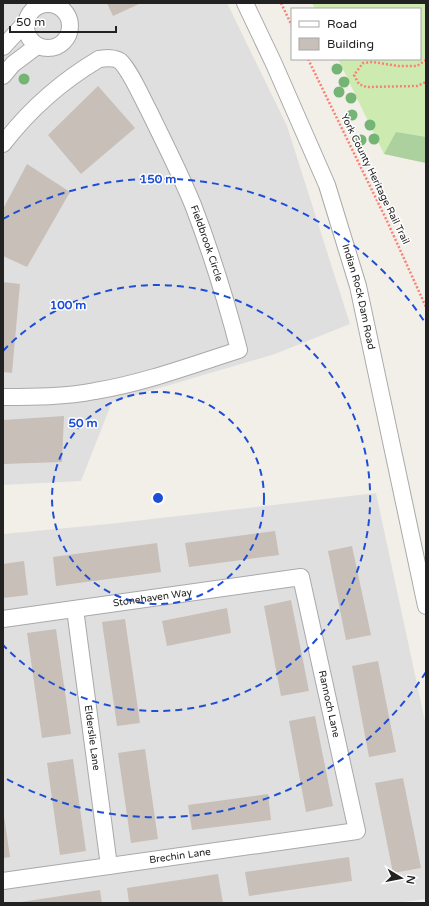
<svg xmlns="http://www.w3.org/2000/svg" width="429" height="906" font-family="'Varela Round',sans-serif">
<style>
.residential{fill:#e0dfdf}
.grass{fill:#cdebb0}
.forest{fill:#add19e}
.building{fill:#c7bfb8}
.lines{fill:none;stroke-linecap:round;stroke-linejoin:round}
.minor-casing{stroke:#a9a9a9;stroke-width:18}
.path{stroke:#fa8072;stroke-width:2.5;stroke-dasharray:2 2;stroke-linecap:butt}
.minor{stroke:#fff;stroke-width:16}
.tree{fill:#74b475}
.ring{fill:none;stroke:#1d4ed8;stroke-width:2;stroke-dasharray:7 5}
.labels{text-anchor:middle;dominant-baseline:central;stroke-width:3;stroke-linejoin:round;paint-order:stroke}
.street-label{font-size:10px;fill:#222;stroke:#fff}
.centre{fill:#1d4ed8;stroke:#fff;stroke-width:2}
.ring-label{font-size:12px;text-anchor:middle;font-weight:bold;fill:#1d4ed8;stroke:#fff;stroke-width:3;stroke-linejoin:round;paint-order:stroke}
</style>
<rect width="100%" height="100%" fill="#f2efe9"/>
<g class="residential">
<path d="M3 3H227L287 126 350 324 275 354 112 402 81 481 3 485Z"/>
<path d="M376 493 426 726V899L396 903H3V534L109 524Z"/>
</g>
<path class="grass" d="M312 3H426V163L384 154 338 59H420V9H315Z"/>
<path class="forest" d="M396 132 426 137V163L384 154Z"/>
<g class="building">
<path d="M107 3H141L113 16Z"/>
<path d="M98 86 135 128 81 174 48 135Z"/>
<path d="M27 164 70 192 27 267 3 256V209Z"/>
<path d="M3 282 20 284 12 373 3 372Z"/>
<path d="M64 416 62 462 3 464V420Z"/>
<path d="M275 531 279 555 189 567 185 543Z"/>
<path d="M157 543 161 572 56 586 53 557Z"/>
<path d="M352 546 371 635 346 640 328 551Z"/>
<path d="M24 561 28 595 3 598V564Z"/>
<path d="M291 600 309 691 281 696 264 606Z"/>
<path d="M227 608 231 633 167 646 162 621Z"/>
<path d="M125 619 140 723 117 726 102 622Z"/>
<path d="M56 629 71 734 42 738 27 633Z"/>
<path d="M378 661 396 752 369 757 352 666Z"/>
<path d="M315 716 333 806 306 812 289 721Z"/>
<path d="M145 749 158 839 131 843 118 753Z"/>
<path d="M73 759 86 851 60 855 47 763Z"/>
<path d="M403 778 421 868 393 873 375 783Z"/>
<path d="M268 794 271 820 192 830 188 805Z"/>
<path d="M3 809 10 857 3 858Z"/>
<path d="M349 857 352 881 249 896 245 872Z"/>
<path d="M218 874 223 903H129L127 888Z"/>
<path d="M100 890 102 903H21V902Z"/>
</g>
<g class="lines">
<defs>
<g id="minor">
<path id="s1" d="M245 3 274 64 327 185 358 286 426 606"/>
<circle cx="48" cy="26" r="22"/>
<path d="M3 47 25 23"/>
<path d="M3 76 13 64 37 46"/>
<path id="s2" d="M3 144C29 110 62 81 99 59 106 58 114 57 120 61 130 70 142 98 149 111 164 142 180 173 193 205 211 252 226 300 239 350 192 365 144 383 95 391 65 397 33 397 3 397"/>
<path id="s3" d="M75 609 109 866"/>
<path id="s4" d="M3 619 301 577 357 831 3 881"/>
</g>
</defs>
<use href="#minor" class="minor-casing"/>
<g class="path">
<path d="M281 3 292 26"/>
<path d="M308 59 387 221 426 307"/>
<path d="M426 60 417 66H398L373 62 363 63 354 75 359 84 366 87 417 86 426 82"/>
</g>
<use href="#minor" class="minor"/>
</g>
<g class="tree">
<circle cx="337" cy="69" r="5.5"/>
<circle cx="24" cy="79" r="5.5"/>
<circle cx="344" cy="82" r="5.5"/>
<circle cx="339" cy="92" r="5.5"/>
<circle cx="351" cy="98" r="5.5"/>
<circle cx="352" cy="115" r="5.5"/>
<circle cx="370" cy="125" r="5.5"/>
<circle cx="374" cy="139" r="5.5"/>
<circle cx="361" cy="140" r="5.5"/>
</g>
<g class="ring">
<circle cx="158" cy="498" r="106"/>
<path d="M3 351A213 213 0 1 1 3 645"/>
<path d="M426 672A319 319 0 0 1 3 777M3 219A319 319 0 0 1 426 324"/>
</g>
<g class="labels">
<g class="street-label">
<text transform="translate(375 179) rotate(64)">York County Heritage Rail Trail</text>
<text stroke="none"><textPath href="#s2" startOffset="353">Fieldbrook Circle</textPath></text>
<text stroke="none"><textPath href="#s1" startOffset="316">Indian Rock Dam Road</textPath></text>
<text stroke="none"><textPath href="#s4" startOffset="151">Stonehaven Way</textPath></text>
<text stroke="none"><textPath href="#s4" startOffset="431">Rannoch Lane</textPath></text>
<text stroke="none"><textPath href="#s3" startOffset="130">Elderslie Lane</textPath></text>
<text transform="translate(180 856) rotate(-8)">Brechin Lane</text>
</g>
</g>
<circle cx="158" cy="498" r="6" class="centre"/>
<g class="ring-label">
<text x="158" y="183">150 m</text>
<text x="68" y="309">100 m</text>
<text x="83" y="427">50 m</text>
</g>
<rect width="429" height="906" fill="none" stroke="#222222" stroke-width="8"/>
<rect x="291" y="8" width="130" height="52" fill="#ffffff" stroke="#a7a7a7"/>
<rect x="299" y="21" width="20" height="6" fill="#ffffff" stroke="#a7a7a7"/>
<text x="327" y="28" font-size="12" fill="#222222">Road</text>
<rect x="299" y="38" width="20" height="12" fill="#c7bfb8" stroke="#a7a7a7"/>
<text x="327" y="48" font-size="12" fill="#222222">Building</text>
<g transform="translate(401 878) rotate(100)" stroke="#ffffff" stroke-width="3" paint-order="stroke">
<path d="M0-3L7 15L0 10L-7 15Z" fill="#222222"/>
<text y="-6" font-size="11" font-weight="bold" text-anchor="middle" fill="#222222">N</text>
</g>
<path d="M10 26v6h106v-6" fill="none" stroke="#222222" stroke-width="2"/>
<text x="16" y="26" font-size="12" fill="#222222" stroke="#ffffff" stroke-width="3" paint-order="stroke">50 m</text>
</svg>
